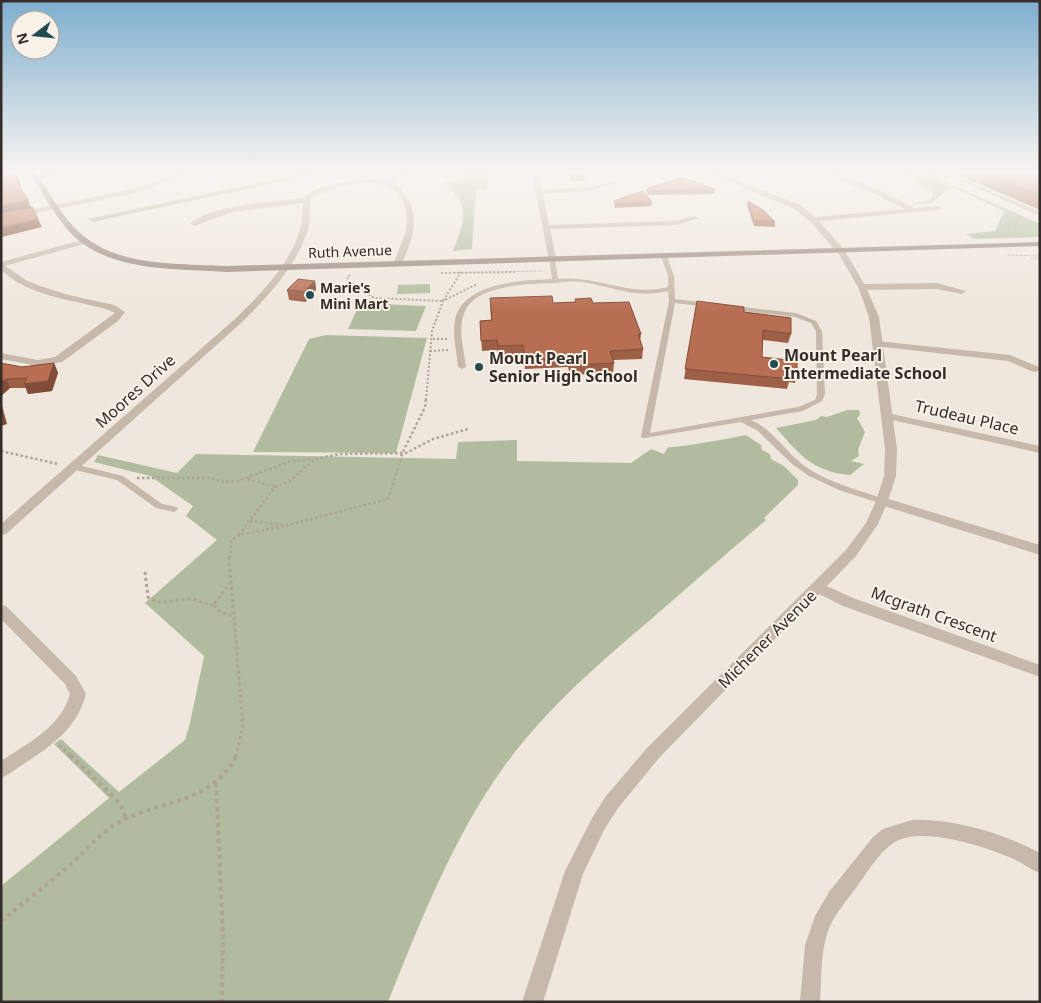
<svg xmlns="http://www.w3.org/2000/svg" width="1041" height="1003" font-family="'Noto Sans',sans-serif">
<style>
.green{fill:#b1bc9e}
.lines{fill:none;stroke-linecap:round;stroke-linejoin:round}
.path-far4{stroke:#b1a294;stroke-width:1;stroke-dasharray:1 1;stroke-linecap:butt}
.path-far3{stroke:#b1a294;stroke-width:2;stroke-dasharray:2 2;stroke-linecap:butt}
.path-far2{stroke:#b1a294;stroke-width:2.5;stroke-dasharray:2.5 2.5;stroke-linecap:butt}
.path-far1{stroke:#b1a294;stroke-width:3;stroke-dasharray:3 3;stroke-linecap:butt}
.path{stroke:#b1a294;stroke-width:4;stroke-dasharray:4 4;stroke-linecap:butt}
.service{fill:#c6b8aa;fill-rule:evenodd}
.minor{fill:#c6b8aa;fill-rule:evenodd}
.tertiary{fill:#c6b8aa;fill-rule:evenodd}
.secondary{fill:#99877c;fill-rule:evenodd}
.wall{fill:#9e5f47}
.shaded-wall{fill:#814d39}
.building{fill:#b86e52;stroke:#814d39}
.poi-dot{fill:#234c51;stroke:#f7f1e8;stroke-width:2}
.labels{text-anchor:middle;dominant-baseline:central;stroke-width:4;stroke-linejoin:round;paint-order:stroke}
.far-street-label{font-size:14px;fill:#342d29;stroke:#f7f1e8}
.far-poi-label{font-size:14px;font-weight:bold;fill:#342d29;stroke:#f7f1e8;text-anchor:start}
.poi-label{font-size:16px;font-weight:bold;fill:#342d29;stroke:#f7f1e8;text-anchor:start}
.street-label{font-size:16px;fill:#342d29;stroke:#f7f1e8}
</style>
<rect width="100%" height="100%" fill="#efe7dd"/>
<g class="green">
<path d="M313 171H332L97 221 95 223 88 219Z"/>
<path d="M457 171H491L486 189H476L472 249 453 251C464 221 473 204 443 183L466 177Z"/>
<path d="M893 171 915 177 924 175 915 171H922L1040 224V237L974 239 966 234 995 231 1004 211 952 187 931 203 910 205 931 199 933 193 912 182 915 179Z"/>
<path d="M430 284V293L397 294 398 285Z"/>
<path d="M360 303 426 306 416 331 348 329Z"/>
<path d="M326 335 427 338 396 453 253 452 309 339Z"/>
<path d="M847 410H859L860 415 857 418 865 432 858 450 859 456 851 461 864 464 850 475C813 472 799 454 776 428L816 420 821 416 827 417Z"/>
<path d="M746 435 761 445 762 450 770 454 771 459 784 466 798 480V485L764 518 766 520C727 553 688 587 649 621 596 666 544 711 503 768 453 838 420 922 388 1002H1V886L109 798 54 744 61 739 119 792 185 740 190 723 204 656 145 603 217 540 186 516 193 506 150 476 94 462 98 455 177 473 196 454 456 459 458 442 517 440V461L631 463 651 449 664 454 668 447C673 449 737 437 746 435Z"/>
</g>
<g class="lines">
<g class="path-far4">
<path d="M919 171 938 179"/>
<path d="M931 176 937 195"/>
<path d="M932 200 949 184"/>
<path d="M96 220 321 171"/>
<path d="M1015 234 1016 222 1023 217"/>
<path d="M996 235 1014 233"/>
<path d="M1006 255 1040 256"/>
<path d="M1031 258 1040 259"/>
<path d="M453 273 543 271"/>
<path d="M460 273 461 271"/>
</g>
<g class="path-far3">
<path d="M441 273 516 272"/>
<path d="M350 275 347 277 348 280 374 298 443 301 461 272"/>
<path d="M433 339H449"/>
<path d="M430 351 449 350"/>
<path d="M426 400 432 331 443 301 477 284"/>
</g>
<g class="path-far2">
<path d="M1 451 58 464"/>
<path d="M137 478H211L224 482 238 481 291 461 313 459"/>
<path d="M248 479 275 487"/>
<path d="M250 521 283 525"/>
<path d="M239 535 275 487 290 481 315 459 340 454 406 453 433 439 468 429"/>
<path d="M230 558 231 541 239 535 284 526 388 499 402 454 425 407 426 398"/>
</g>
<g class="path-far1">
<path d="M229 557 243 726 236 756"/>
<path d="M145 572 148 597C162 608 174 598 190 599 198 600 205 604 213 605"/>
<path d="M231 582 213 605 221 612 235 617"/>
<path d="M59 745 71 756"/>
</g>
<g class="path">
<path d="M70 755 120 803 126 818"/>
<path d="M216 783 223 938 222 1002"/>
<path d="M1 921C25 902 49 883 72 863 91 846 104 828 128 818 172 798 210 803 237 755"/>
</g>
<g class="service">
<path d="M950 171H957V172L949 173 1040 212V216L942 173Z"/>
<path d="M664 254 667 256 674 276 675 299 708 303 711 305 708 307 675 303 650 433 798 407 815 400 817 394 816 331 811 323 795 317 734 310 731 308 734 306 796 313 816 321 822 331 825 394 822 401 803 411 751 420C774 430 786 453 806 467 829 483 859 490 885 499L886 501 885 503H879L839 490 809 476 793 465 758 431 741 422 645 438H642L641 436 669 301 668 291C634 299 615 287 582 282 573 281 565 282 556 283 531 284 477 284 465 311 457 328 464 349 466 367L462 369 458 367C457 352 452 335 455 320 463 283 521 280 552 279L549 259 552 257 555 259 558 279C598 275 627 297 668 287V276L661 256Z"/>
<path d="M74 464 123 476 162 504 177 507 178 509 174 512 156 508 117 480 71 469 70 467 71 465Z"/>
</g>
<g class="minor">
<path d="M63 171H75L37 179 33 177Z"/>
<path d="M185 171H193L137 193 1 220V216L132 189Z"/>
<path d="M413 171H422L390 181C424 203 416 234 401 265L394 263C398 248 408 235 407 219 405 167 341 182 311 198 309 207 311 216 309 225 301 261 267 298 241 323L6 534 1 535V524L235 319C261 294 292 262 301 226 303 218 302 210 303 203L232 212 194 226 190 224C212 204 274 202 304 198 317 181 363 180 383 179 392 178 404 173 413 171Z"/>
<path d="M532 171H538L542 190 590 187 613 181 617 183 590 191 543 194 549 225 676 221 695 216 699 218 676 225 550 229 556 259 549 261Z"/>
<path d="M704 171H712L800 205 815 217 905 209 863 189 819 172 818 171H826L869 185 915 208 938 206 942 208 938 210 819 221 845 251 841 253H838L810 221 794 209Z"/>
<path d="M1 263 26 280 40 286 69 295 114 305 125 312 118 321 62 362 38 366 1 359V353L38 360 55 357 115 313C104 307 92 306 81 303 53 297 22 290 1 270Z"/>
<path d="M937 283 966 291 962 294 937 289 862 290 858 287 862 284Z"/>
<path d="M877 341 1010 355 1039 367 1040 370 1035 372 1031 371 1008 361 874 346 872 344Z"/>
<path d="M887 413 1040 446V453L883 418 881 416Z"/>
<path d="M882 497 1040 545V555L878 504 876 501Z"/>
<path d="M818 582 853 598 1040 665V677L843 606 813 591 811 587 813 583Z"/>
<path d="M1 605 6 606 76 676 86 694C77 728 53 745 25 763 17 768 10 774 1 778V761C28 743 61 727 70 694L65 684 1 619Z"/>
<path d="M912 820C952 818 1005 834 1040 853V873C1029 869 1020 861 1009 857 982 846 922 826 895 842 879 852 869 870 858 885 848 899 837 911 830 926 820 949 822 977 820 1002H800L805 945 815 916 829 892 873 837 883 829Z"/>
</g>
<g class="tertiary">
<path d="M85 239H88V243L1 267V262Z"/>
<path d="M838 249 845 251 866 287 879 317 897 449 896 476 888 501 878 524 856 556 659 758 618 808 604 830 583 874 543 1002H522L565 871 592 818 606 796 647 748 846 550 866 523 876 501 884 476 885 449 869 317 858 287 837 251Z"/>
</g>
<path class="secondary" d="M29 171H35C48 189 58 211 74 227 112 268 175 263 226 266L1040 242V246L226 272C173 268 105 273 67 229 52 211 41 190 29 171Z"/>
</g>
<g class="wall">
<path d="M568 171H582L585 177V181H571Z"/>
<path d="M957 171H1040V210L956 174Z"/>
<path d="M647 189H715L714 194 647 195Z"/>
<path d="M614 201 652 202 651 206 615 208Z"/>
<path d="M748 201 775 222V227L754 226 747 205Z"/>
<path d="M315 281 316 290 305 302 289 300 287 290Z"/>
<path d="M490 298 553 303 575 302V299L593 303 641 334 640 342 643 349 642 359 613 360 614 363 613 373 570 375 568 367 525 369 523 355 498 356 497 350 482 351 480 321 491 320Z"/>
<path d="M697 301 744 312 791 334 788 343 763 340 762 357 797 373 795 383 789 382 787 389 684 379Z"/>
<path d="M1 363 22 367 54 363 58 373 52 391 28 394 26 388H10L1 396Z"/>
</g>
<g class="shaded-wall">
<path d="M19 179 21 187H19L16 180Z"/>
<path d="M28 200 31 208 1 214V206Z"/>
<path d="M38 219 42 227 2 237 1 234V228Z"/>
<path d="M315 281 316 290 305 302 304 292Z"/>
<path d="M54 363 58 373 52 391 28 394 24 384Z"/>
<path d="M6 379 10 388 1 396V383Z"/>
<path d="M1 402 7 424 1 426Z"/>
</g>
<g class="building">
<path d="M1 171H10L19 179 16 180 28 200 1 206Z"/>
<path d="M569 171H582L585 177H571Z"/>
<path d="M980 171H1040V195Z"/>
<path d="M682 177 715 189 648 191 647 189Z"/>
<path d="M643 191 652 202 615 204 614 201Z"/>
<path d="M748 201 763 210 775 222 754 221Z"/>
<path d="M32 207 38 219 1 228V216H4L2 213Z"/>
<path d="M298 279 315 281 304 292 287 290Z"/>
<path d="M552 296 553 303 576 302 575 299 591 298 593 303 629 302 641 334H638L643 349 610 351 614 363 570 365 569 358 525 359 523 345 498 346 497 340 481 341 480 321 492 320 490 298Z"/>
<path d="M697 301 744 307V312L791 318V334L763 330 762 357 797 361V373L790 372V379L685 369Z"/>
<path d="M1 363 22 367 54 363 48 381 24 384 27 378 6 379 1 383Z"/>
</g>
<linearGradient id="sky" x2="0" y2="1"><stop stop-color="#7eaecf"/><stop offset="0.55" stop-color="#f8f4f0"/><stop offset="1" stop-color="#f8f4f0" stop-opacity="0"/></linearGradient>
<rect width="1041" height="311" fill="url(#sky)"/>
<g class="poi-dot">
<circle cx="310" cy="295" r="5"/>
<circle cx="774" cy="364" r="5"/>
<circle cx="479" cy="367" r="5"/>
</g>
<g class="labels">
<g class="far-street-label">
<text transform="translate(350 251) rotate(-2)">Ruth Avenue</text>
</g>
<g class="far-poi-label">
<text x="320" y="287">Marie's<tspan x="320" dy="16">Mini Mart</tspan></text>
</g>
<g class="poi-label">
<text x="784" y="355">Mount Pearl<tspan x="784" dy="18">Intermediate School</tspan></text>
<text x="489" y="358">Mount Pearl<tspan x="489" dy="18">Senior High School</tspan></text>
</g>
<g class="street-label">
<text transform="translate(135 391) rotate(-42)">Moores Drive</text>
<text transform="translate(967 417) rotate(13)">Trudeau Place</text>
<text transform="translate(934 614) rotate(20)">Mcgrath Crescent</text>
<text transform="translate(767 639) rotate(-45)">Michener Avenue</text>
</g>
</g>
<rect width="1041" height="1003" fill="none" stroke="#342d29" stroke-width="5"/>
<g transform="translate(35 35) rotate(254)"><circle r="24" fill="#f7f1e8" stroke="#a9a39c"/>
<path d="M0-4L9 19L0 12L-9 19Z" fill="#234c51"/>
<text y="-8" font-size="14" font-weight="bold" text-anchor="middle" fill="#342d29">N</text>
</g>
</svg>
